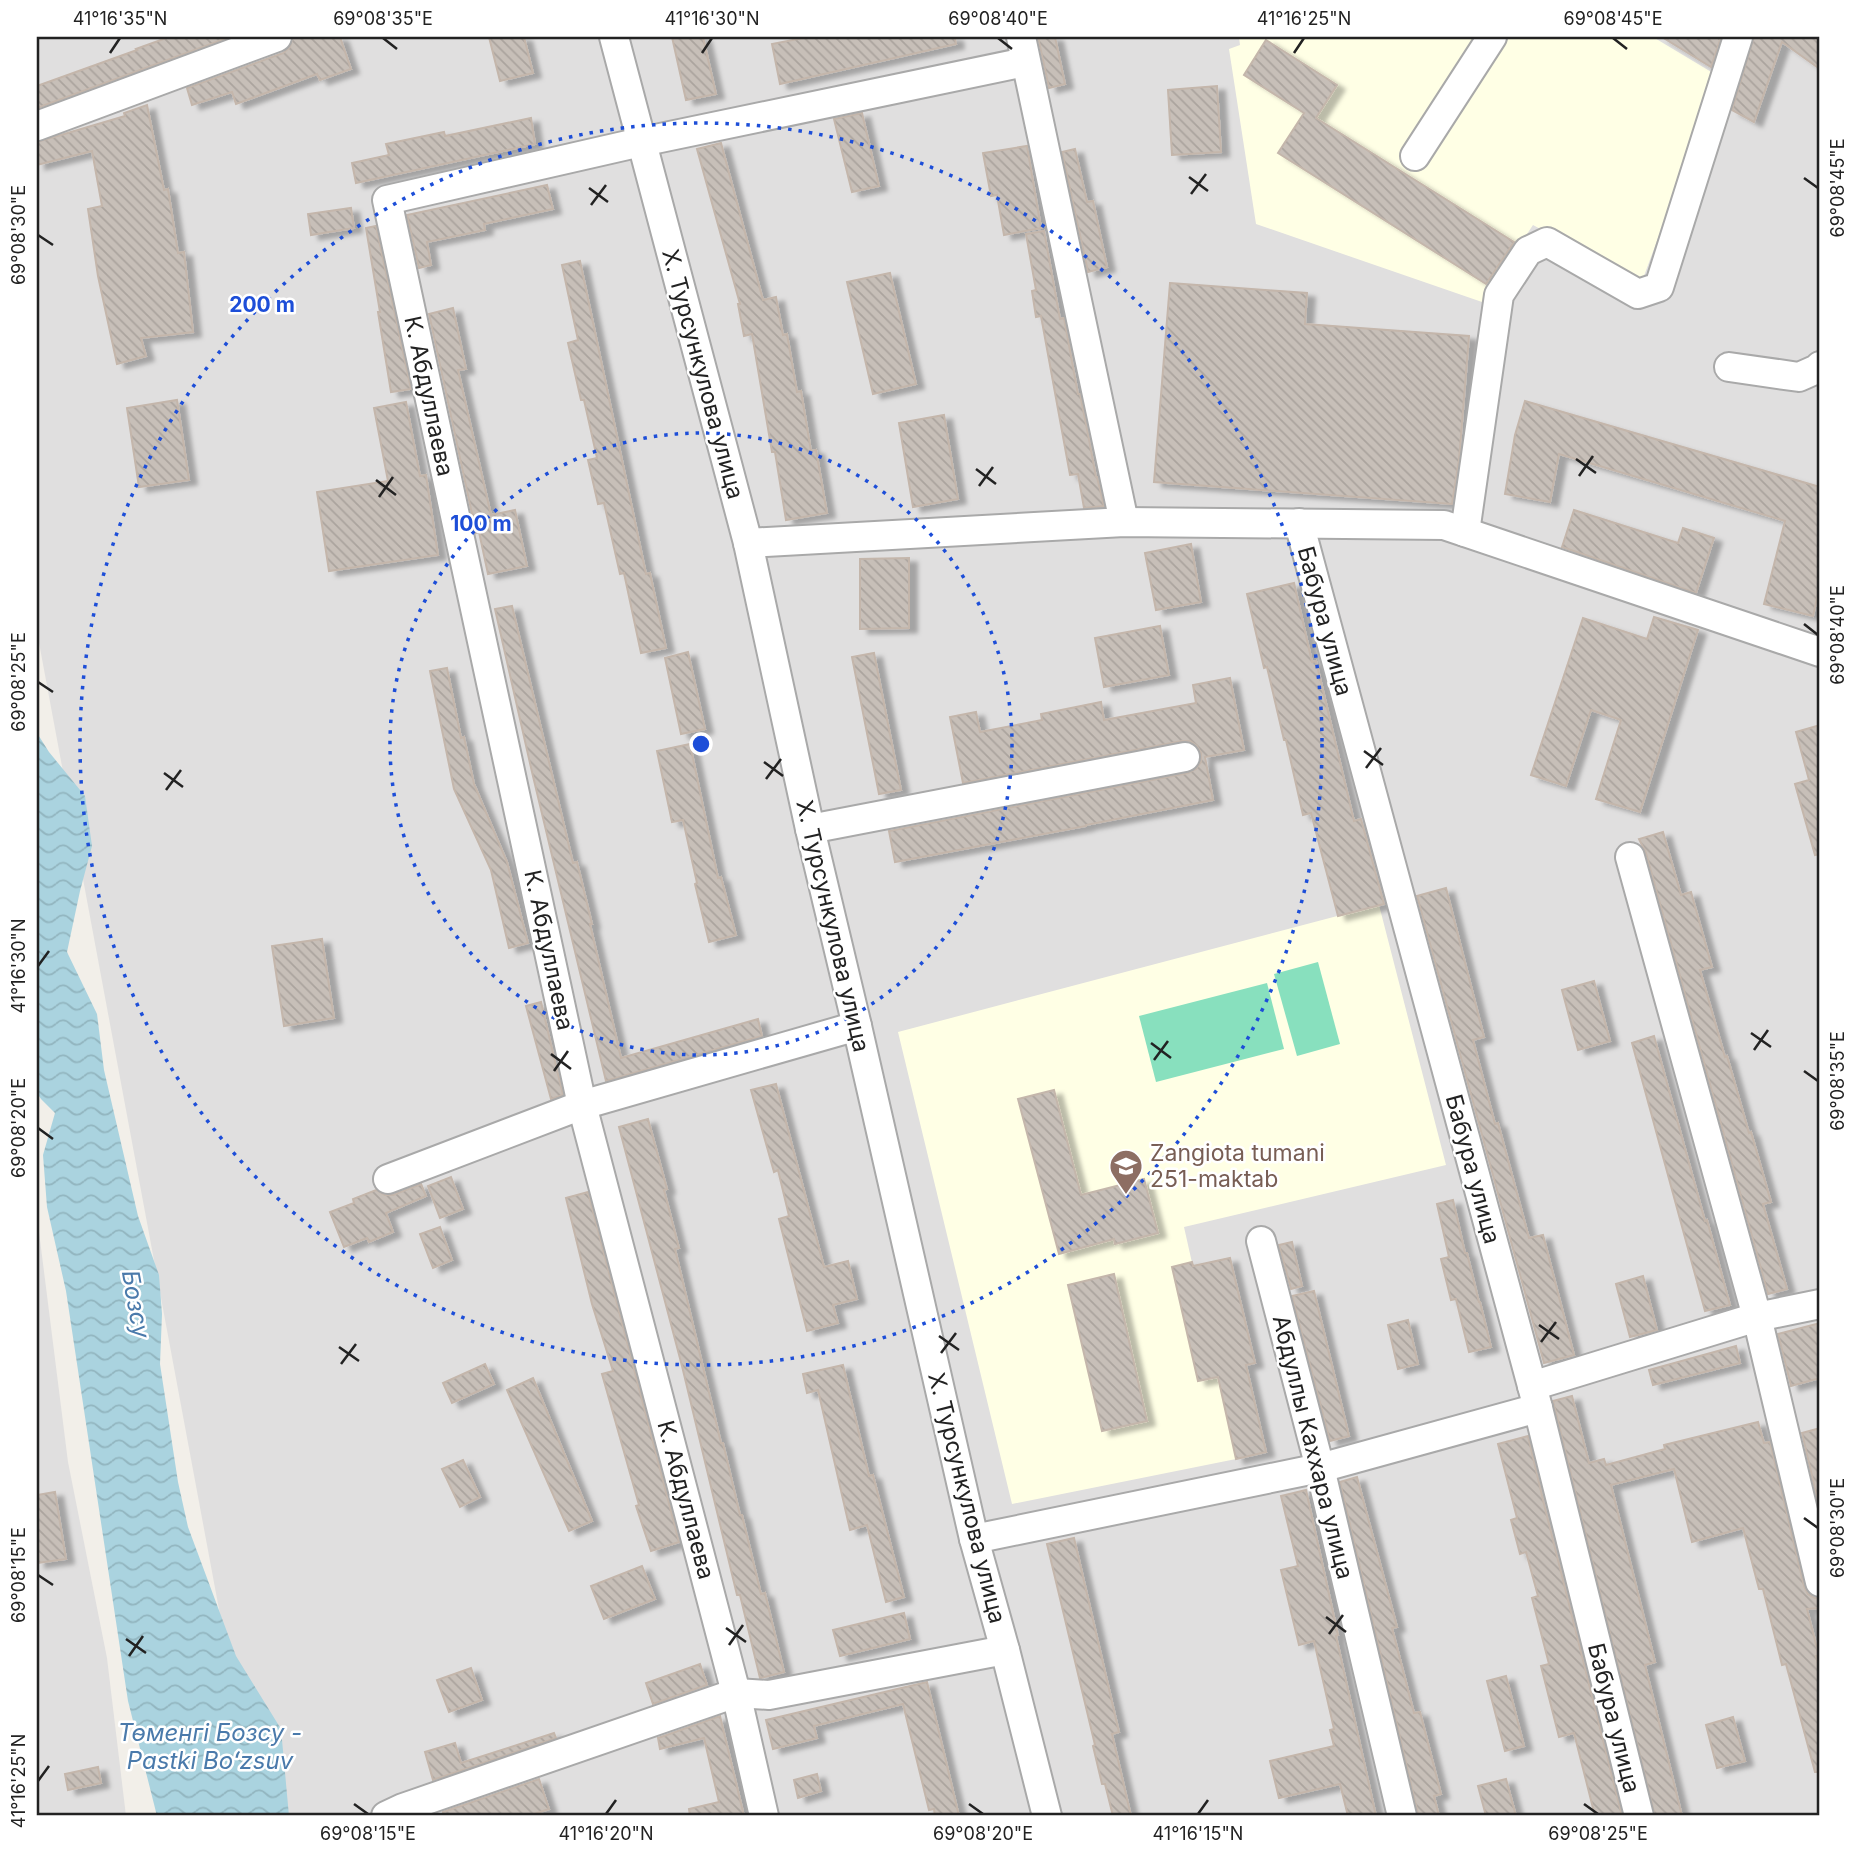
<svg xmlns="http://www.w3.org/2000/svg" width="1857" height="1853" font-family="Inter,sans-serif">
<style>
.residential{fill:#e0dfdf}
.education{fill:#ffffe5}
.pitch{fill:#88e0be}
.water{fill:url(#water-waves)}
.building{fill:url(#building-back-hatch);stroke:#c4b6ab;stroke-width:2;filter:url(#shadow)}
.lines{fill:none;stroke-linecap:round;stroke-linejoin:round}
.minor-casing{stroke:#a9a9a9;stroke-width:32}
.minor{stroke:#fff;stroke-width:28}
.ticks{fill:none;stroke:#222;stroke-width:2.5}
.ring{fill:none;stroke:#1d4ed8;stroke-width:3.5;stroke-dasharray:3.5 7}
.labels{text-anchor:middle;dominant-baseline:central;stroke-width:5;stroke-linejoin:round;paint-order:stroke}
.street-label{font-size:23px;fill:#222;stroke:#fff}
.education-label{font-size:23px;fill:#785e54;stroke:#fff;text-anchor:start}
.water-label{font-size:24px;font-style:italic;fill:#4a7aab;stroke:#fff}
.centre{fill:#1d4ed8;stroke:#fff;stroke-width:3.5}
.ring-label{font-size:21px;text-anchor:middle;font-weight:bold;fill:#1d4ed8;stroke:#fff;stroke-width:5;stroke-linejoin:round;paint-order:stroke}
.neatline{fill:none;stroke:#222;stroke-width:2.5}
.ticks-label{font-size:18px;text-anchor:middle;fill:#222}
</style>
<defs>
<pattern id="water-waves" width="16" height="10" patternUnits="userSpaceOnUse" patternTransform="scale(1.75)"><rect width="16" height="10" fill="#aad3df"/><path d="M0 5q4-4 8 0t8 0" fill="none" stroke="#92b5bf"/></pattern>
<pattern id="building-back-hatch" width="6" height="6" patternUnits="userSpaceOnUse" patternTransform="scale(1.75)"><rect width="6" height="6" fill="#c7bfb8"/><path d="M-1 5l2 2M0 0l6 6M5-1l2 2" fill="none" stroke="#aba49e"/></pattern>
<filter id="shadow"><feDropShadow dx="8" dy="4.5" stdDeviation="2" flood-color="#0004"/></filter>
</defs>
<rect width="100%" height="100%" fill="#f2efe9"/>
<g class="residential">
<path d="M37 37H1820V1816H248L245 1749 37 632Z"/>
<path d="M37 1216 68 1462 107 1658 126 1816H37Z"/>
</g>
<g class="education">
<path d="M1239 37H1653L1718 76 1641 284 1533 225 1482 302 1256 224 1229 49 1240 45Z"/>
<path d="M1379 905 1446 1165 1184 1227 1236 1459 1012 1504 898 1032Z"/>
</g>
<g class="pitch">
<path d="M1318 962 1340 1044 1297 1056 1274 974Z"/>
<path d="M1267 983 1284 1049 1156 1082 1139 1016Z"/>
</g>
<path class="water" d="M37 733 49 752 85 796 92 846 80 891 67 952 97 1014 104 1070 138 1216 159 1275 162 1314 160 1364 178 1482 188 1527 236 1656 281 1729 289 1816H157L128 1701 66 1291 47 1207 43 1155 55 1113 41 1099 37 1093Z"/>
<g class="building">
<path d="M169 37H230L37 108V86L137 50 136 49Z"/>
<path d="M293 37H340L351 69 320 80 317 74 236 104 232 92 192 105 187 88 283 53 290 47Z"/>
<path d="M489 37H524L533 73 500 81Z"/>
<path d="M672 37H703L716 94 686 100Z"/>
<path d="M808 37H955L956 44 780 84 772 44Z"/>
<path d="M1038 37H1055L1065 84 1049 88Z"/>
<path d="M1662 37H1721L1711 67Z"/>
<path d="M1754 37H1820V69L1782 42 1754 122 1732 110Z"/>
<path d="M1266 40 1337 85 1316 118 1514 242 1486 284 1278 153 1304 113 1244 75Z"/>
<path d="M1217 86 1221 152 1172 155 1168 90Z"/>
<path d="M147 105 164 190 168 189 178 253 184 252 193 332 141 338 146 356 117 364 98 276 88 209 102 206 92 151 37 165V142L125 116 124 113Z"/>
<path d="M862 113 879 186 852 192 834 119Z"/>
<path d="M531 118 535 144 356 183 352 163 389 155 386 144 444 132 445 136Z"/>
<path d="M721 143 763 300 776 297 783 335 787 334 797 392 801 391 811 451 816 450 827 513 786 520 775 452H772L752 334 744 336 738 304H740L697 149Z"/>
<path d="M1027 146 1041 228 1004 235 997 195 991 196 983 153Z"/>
<path d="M1075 149 1087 202 1093 201 1107 267 1088 272 1062 152Z"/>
<path d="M547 185 553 209 484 224 485 230 427 242 431 265 419 268 407 215Z"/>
<path d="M351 208 354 228 311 235 308 214Z"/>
<path d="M376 226 411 389 391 392 378 312H380L366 228Z"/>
<path d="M1044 231 1060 319 1064 318 1078 394H1080L1087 429 1096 477H1097L1104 506 1084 508 1078 474 1070 475 1041 316 1036 317 1032 291 1036 290 1026 234Z"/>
<path d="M580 261 646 574 650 573 666 648 641 653 624 573 620 574 604 503 598 504 588 460 597 458 584 400H581L568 343 578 340 562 265Z"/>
<path d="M890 273 916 384 873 394 847 282Z"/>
<path d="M1170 283 1307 293 1305 324 1469 336 1459 460 1452 504 1154 482Z"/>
<path d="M453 308 466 369 458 370 491 515 515 510 527 566 488 574 479 532 476 533 472 514 429 314Z"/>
<path d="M177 400 189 480 139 487 127 408Z"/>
<path d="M1525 401 1820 487V585L1813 616 1764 604 1785 521 1559 454 1550 502 1505 494 1515 435Z"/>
<path d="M406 402 420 476 426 475 438 555 329 571 317 492 388 481 374 408Z"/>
<path d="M944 415 958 499 913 507 899 423Z"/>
<path d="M1574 510 1678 543 1683 528 1714 538 1696 593 1562 547Z"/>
<path d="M1191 544 1201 602 1156 610 1145 553Z"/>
<path d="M909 558V628L860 629V559Z"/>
<path d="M1294 583 1312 662 1316 661 1354 821 1361 819 1384 904 1338 916 1311 813 1303 815 1286 740H1284L1267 667 1264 668 1247 594Z"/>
<path d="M512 606 573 863 577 862 592 924H590L621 1058 758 1019 762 1036 606 1081 532 772 495 609Z"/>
<path d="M1654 617 1698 630 1640 812 1596 799 1621 720 1591 710 1566 786 1531 775 1583 618 1647 639Z"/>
<path d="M1160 626 1169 675 1104 687 1095 638Z"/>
<path d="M688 652 705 729 681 734 665 658Z"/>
<path d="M874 653 901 790 879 794 852 657Z"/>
<path d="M447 668 461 738 464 737 474 784 507 862 528 943 509 948 491 870 454 789 430 671Z"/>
<path d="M1230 678 1244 750 1205 757 1213 800 1086 825V826L895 862 889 831 1188 773 1196 769 1201 762V753L1197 746 1190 741H1182L963 783 950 717 976 712 980 732 1042 720 1041 714 1101 702 1104 720 1196 703 1193 685Z"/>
<path d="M1820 725V854L1815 855 1795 784 1809 780 1796 732Z"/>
<path d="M690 744 718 878 721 877 736 935 709 942 695 884 697 883 683 820 672 822 657 751Z"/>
<path d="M1663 832 1681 895 1691 892 1712 967 1700 970 1725 1057 1727 1056 1749 1133 1751 1132 1771 1202 1763 1204 1787 1289 1768 1294 1646 853 1639 839Z"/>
<path d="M1446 888 1484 1037 1473 1040 1495 1124 1498 1123 1529 1238 1543 1235 1574 1355 1544 1363 1417 896Z"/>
<path d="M322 939 334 1018 284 1026 272 946Z"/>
<path d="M1594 981 1610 1041 1578 1050 1562 990Z"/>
<path d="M541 1002 563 1095 551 1099 526 1006Z"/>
<path d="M1654 1036 1705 1221 1707 1220 1730 1305 1705 1311 1632 1043Z"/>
<path d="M776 1084 824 1267 848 1261 857 1299 833 1305 838 1323 807 1331 779 1219 789 1216 778 1170 774 1172 751 1090Z"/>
<path d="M1054 1090 1081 1195 1144 1179 1158 1233 1115 1244 1114 1239 1059 1254 1018 1099Z"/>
<path d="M648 1119 667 1189 664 1190 679 1248 675 1249 721 1443H723L740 1515H742L761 1594 765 1593 784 1672 761 1678H760L740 1595H737L682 1366 619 1127Z"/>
<path d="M451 1177 463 1209 440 1218 428 1186Z"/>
<path d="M421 1184 426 1196 386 1213 393 1232 369 1242 367 1238 344 1247 330 1212 354 1203 353 1199 376 1190 385 1195H393Z"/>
<path d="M588 1192 679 1542 651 1551 636 1506 639 1505 602 1374 613 1371 592 1304 566 1198Z"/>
<path d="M1453 1200 1465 1253H1467L1479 1302H1480L1491 1347 1469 1352 1456 1299 1451 1300 1441 1259 1449 1257 1437 1204Z"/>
<path d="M440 1227 452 1260 433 1268 420 1234Z"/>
<path d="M1292 1242 1302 1286 1291 1289 1279 1245Z"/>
<path d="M1230 1258 1255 1363 1246 1365 1266 1452 1236 1459 1218 1377 1198 1381 1172 1267 1192 1262 1193 1266Z"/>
<path d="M1114 1274 1147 1421 1102 1431 1068 1285Z"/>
<path d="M1643 1276 1657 1330 1630 1337 1616 1284Z"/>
<path d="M1314 1291 1349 1436 1330 1441 1292 1296Z"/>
<path d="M1408 1320 1418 1364 1398 1369 1388 1325Z"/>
<path d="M1820 1323V1378L1791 1386 1778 1334Z"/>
<path d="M1736 1346 1740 1363 1653 1385 1649 1370Z"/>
<path d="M485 1364 494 1384 452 1403 443 1383Z"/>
<path d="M843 1365 869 1476 873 1475 904 1597 886 1602 867 1525 850 1530 818 1390 807 1393 803 1374Z"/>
<path d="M533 1378 592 1521 569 1531 507 1390Z"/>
<path d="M1572 1396 1589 1463 1604 1459 1606 1465 1665 1449 1664 1445 1758 1422 1764 1443 1770 1442 1804 1586 1808 1594 1815 1598H1820V1608L1807 1609 1819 1656H1816L1820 1671V1772H1815L1786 1664 1782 1665 1763 1589H1759L1743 1528 1692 1542 1674 1469 1611 1485 1655 1662 1645 1665 1682 1816H1655L1553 1401Z"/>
<path d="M1820 1428V1511L1802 1433Z"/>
<path d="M1528 1436 1544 1504 1622 1816H1595L1574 1733 1559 1737 1541 1666 1549 1664 1532 1598 1538 1596 1526 1552 1520 1554 1511 1520 1517 1518 1498 1444Z"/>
<path d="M463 1460 480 1497 460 1507 442 1469Z"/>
<path d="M1357 1477 1397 1627 1392 1628 1414 1713 1420 1712 1441 1794 1434 1796 1439 1816H1419L1418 1814 1340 1482Z"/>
<path d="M1306 1490 1338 1635 1336 1636 1376 1816H1348L1340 1784 1279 1798 1270 1761 1334 1746 1330 1730 1334 1729 1314 1641 1299 1645 1281 1570 1298 1566 1281 1496Z"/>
<path d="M55 1492 66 1559 37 1563V1495Z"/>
<path d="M1074 1538 1119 1732 1112 1734 1131 1816H1113L1105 1784H1102L1093 1746 1095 1745 1047 1544Z"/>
<path d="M642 1566 655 1599 604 1619 591 1586Z"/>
<path d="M904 1613 910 1639 840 1656 833 1630Z"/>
<path d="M700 1664 707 1685 653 1704 646 1683Z"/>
<path d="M471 1668 482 1700 449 1712 437 1680Z"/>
<path d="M1506 1676 1524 1746 1505 1751 1487 1681Z"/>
<path d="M927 1682 959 1816H935L934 1809 929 1810 903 1704 814 1726 817 1738 773 1749 766 1720Z"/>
<path d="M720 1716 744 1816H690L689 1809 719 1802 704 1738 660 1749 658 1738Z"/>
<path d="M1733 1717 1745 1761 1717 1768 1706 1725Z"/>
<path d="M554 1733 556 1738 433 1780 425 1752 455 1743 461 1763Z"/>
<path d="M98 1767 101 1783 68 1790 65 1774Z"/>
<path d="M817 1774 821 1791 798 1798 794 1780Z"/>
<path d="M539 1779 549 1809 528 1816H444L443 1812Z"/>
<path d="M1506 1779 1516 1816H1486L1478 1786Z"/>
</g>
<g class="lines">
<defs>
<g id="minor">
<path d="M614 37 748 543 810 829 857 1026 974 1539 1005 1650 1047 1816"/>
<path d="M1021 37 1124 522"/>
<path d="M37 126 277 37"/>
<path d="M1415 156 1492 37"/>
<path d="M1729 367 1799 377 1817 369 1820 366"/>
<path d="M1299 523 1538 1408 1639 1816"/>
<path d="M1465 532 1499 295 1528 251 1547 242 1638 294 1659 287 1738 37"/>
<path d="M748 543 1124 522 1444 525 1820 652"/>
<path d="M810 829 1185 757"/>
<path d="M1630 857 1757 1317 1820 1582"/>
<path d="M388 1179 582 1105 857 1026"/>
<path d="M1261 1241 1320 1468 1402 1816"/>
<path d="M1532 1386 1757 1317 1820 1304"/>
<path d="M974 1539 1320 1468 1538 1408"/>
<path d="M386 1816 403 1808 736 1693 769 1695 1005 1650"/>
<path d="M764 1816 736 1693 582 1105 387 200 641 142 1025 62"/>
</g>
</defs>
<use href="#minor" class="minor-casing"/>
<use href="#minor" class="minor"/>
</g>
<path class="ticks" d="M383 38 397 49M998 38 1012 49M1613 38 1627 49M110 53 120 38M702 53 712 38M1294 53 1304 38M1189 177 1208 191M1804 178 1818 188M589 188 608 202M1191 194 1206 174M591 205 606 185M38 235 53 245M1576 459 1596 473M976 469 996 484M1579 476 1593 456M376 480 396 495M979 486 993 467M379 497 393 477M1804 624 1818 635M38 682 53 692M1364 751 1383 765M764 762 783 776M1366 768 1381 748M164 773 183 787M766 779 781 759M166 790 181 770M38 966 49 951M1751 1033 1771 1047M1151 1043 1171 1058M1754 1050 1768 1030M551 1054 571 1069M1154 1060 1168 1041M554 1071 568 1051M1804 1071 1818 1081M38 1128 53 1139M1539 1325 1559 1339M939 1336 959 1350M1541 1342 1556 1322M339 1347 359 1361M941 1353 956 1333M341 1364 356 1344M1804 1518 1818 1528M38 1575 53 1585M1326 1617 1346 1632M726 1628 746 1642M1329 1634 1343 1615M126 1639 146 1653M729 1645 743 1625M129 1656 143 1636M38 1781 49 1766M354 1804 368 1814M969 1804 983 1814M1584 1804 1598 1814M606 1814 616 1800M1198 1814 1208 1800"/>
<g class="ring">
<circle cx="701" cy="744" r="311"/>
<circle cx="701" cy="744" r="621"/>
</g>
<defs>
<symbol id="school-pin" viewBox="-11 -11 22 30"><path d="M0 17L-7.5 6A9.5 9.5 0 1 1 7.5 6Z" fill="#8d6e63" stroke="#fff"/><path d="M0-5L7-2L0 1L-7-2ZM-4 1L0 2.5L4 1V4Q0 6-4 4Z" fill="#fff"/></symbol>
</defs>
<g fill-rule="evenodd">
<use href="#school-pin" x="1107" y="1147" width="38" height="52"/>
</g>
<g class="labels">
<g class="street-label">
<text transform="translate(703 374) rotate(75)">Х. Турсункулова улица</text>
<text transform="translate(429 396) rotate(78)">К. Абдуллаева</text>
<text transform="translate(1325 621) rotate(75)">Бабура улица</text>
<text transform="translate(833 926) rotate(77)">Х. Турсункулова улица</text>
<text transform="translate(549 950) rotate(78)">К. Абдуллаева</text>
<text transform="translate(1473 1169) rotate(75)">Бабура улица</text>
<text transform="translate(1313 1447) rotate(76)">Абдуллы Каххара улица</text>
<text transform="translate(967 1498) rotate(76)">Х. Турсункулова улица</text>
<text transform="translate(686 1500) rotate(75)">К. Абдуллаева</text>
<text transform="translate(1614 1718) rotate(76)">Бабура улица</text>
</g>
<g class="education-label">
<text x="1150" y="1153">Zangiota tumani<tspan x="1150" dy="26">251-maktab</tspan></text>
</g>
<g class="water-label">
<text transform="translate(136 1304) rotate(80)">Бозсу</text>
<text x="210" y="1732">Төменгі Бозсу -<tspan x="210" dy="28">Pastki Boʻzsuv</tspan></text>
</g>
</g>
<circle cx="701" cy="744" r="10" class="centre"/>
<g class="ring-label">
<text x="262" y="312">200 m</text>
<text x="481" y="531">100 m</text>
</g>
<rect width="1857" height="1853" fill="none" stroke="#ffffff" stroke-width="77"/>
<rect x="38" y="38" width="1780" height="1776" class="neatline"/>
<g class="ticks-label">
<text x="120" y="25">41°16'35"N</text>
<text x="383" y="25">69°08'35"E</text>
<text x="712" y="25">41°16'30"N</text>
<text x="998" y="25">69°08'40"E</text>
<text x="1304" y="25">41°16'25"N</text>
<text x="1613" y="25">69°08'45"E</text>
<text transform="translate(1838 188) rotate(-90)" y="6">69°08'45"E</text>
<text transform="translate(19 235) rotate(-90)" y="6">69°08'30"E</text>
<text transform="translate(1838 635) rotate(-90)" y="6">69°08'40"E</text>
<text transform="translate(19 682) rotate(-90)" y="6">69°08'25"E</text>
<text transform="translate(19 966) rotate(-90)" y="6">41°16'30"N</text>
<text transform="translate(1838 1081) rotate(-90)" y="6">69°08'35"E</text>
<text transform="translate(19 1128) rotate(-90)" y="6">69°08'20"E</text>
<text transform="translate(1838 1528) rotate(-90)" y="6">69°08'30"E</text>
<text transform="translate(19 1575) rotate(-90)" y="6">69°08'15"E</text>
<text transform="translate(19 1781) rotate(-90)" y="6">41°16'25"N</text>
<text x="368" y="1840">69°08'15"E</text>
<text x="606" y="1840">41°16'20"N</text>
<text x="983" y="1840">69°08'20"E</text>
<text x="1198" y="1840">41°16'15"N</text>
<text x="1598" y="1840">69°08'25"E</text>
</g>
</svg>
